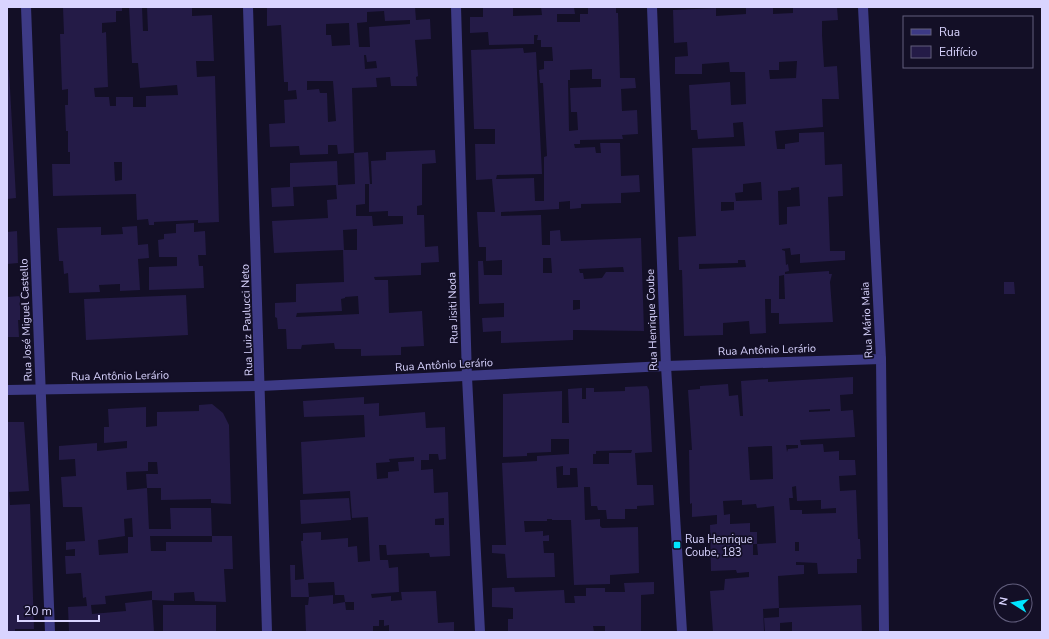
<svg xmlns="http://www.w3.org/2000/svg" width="1049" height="639" font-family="'Nunito Sans',sans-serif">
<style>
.building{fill:#241b47;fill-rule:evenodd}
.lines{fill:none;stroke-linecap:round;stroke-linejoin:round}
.minor{stroke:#3d3a85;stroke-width:10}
.poi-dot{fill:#00e5ff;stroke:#130f26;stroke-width:1.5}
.labels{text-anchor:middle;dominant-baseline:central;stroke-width:3.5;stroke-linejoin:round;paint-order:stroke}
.street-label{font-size:11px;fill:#d9d4ff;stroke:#130f26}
.poi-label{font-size:11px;fill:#d9d4ff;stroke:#130f26;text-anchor:start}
</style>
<rect width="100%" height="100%" fill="#130f26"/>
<g class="building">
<path d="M63 7H122V11H116V22L102 23V33L106 32 108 87 94 88 95 97H109L110 106H116V97H133V107H146V96L178 95 177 85 140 88 138 63H132L129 7H142L143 31H148L147 7H192V16L212 15 214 61H196L197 77 215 76 219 222 198 223V220L154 222V225H149L148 219 137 220 136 194 53 196 52 164H70V152H68V131H66L65 105H68V89L62 90 60 34H64ZM114 162H122V180L115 181Z"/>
<path d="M267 7H415L416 20 430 19 431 39 415 40 418 76 416 77 417 86H391L390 77 376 78 377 87 352 88 354 153 338 154 337 145H328V154L300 155 299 146 270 147 269 124 285 123 284 100 297 99 296 90 288 91V82H284L281 25 267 26ZM384 11 385 21 410 20V24L369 27 370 47H359L357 23 367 22V12ZM349 23 350 45 332 46 331 35H326V24ZM364 55H366L367 62 376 61 377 68 365 69ZM307 81H333L336 121 328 122 327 93H320L319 89 307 90Z"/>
<path d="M483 7H513V16L542 15 541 7H574L575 14H557V22H580V14H588V7H616V13H618L620 78H635L636 88 621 89 622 111 637 110 638 134 622 135 623 139 580 140V144H574L575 148 595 147 596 153H601L600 143H620L621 176 639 175 640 192 621 193V203L581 204V208L570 209V201L559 202V209L501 212V216L541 215 542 245H550V231L560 230 561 241 641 238 644 331 573 330V340L501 343V331L483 332 482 318 504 317V303L479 304 478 261H483L484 275H502V260L486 261V247H479L477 212H495L492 179 476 180 475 144H495V129H474L471 50 523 48 524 53 536 52 542 174 497 175 496 179 534 178 535 201H544V157L547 156 543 83H540L539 70 544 69V61H553L552 47H541V40H537L538 35H534V44L489 45 488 32 470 33V17H483ZM592 69V79H601V87L570 88 571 112H577L578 130 569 131 568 80H570V70ZM543 258H551L552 273H543ZM623 267 624 272H606L602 278 584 279 583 273H580L579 269ZM573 300H580V309L573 310Z"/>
<path d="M746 7H773V14L793 13V7H837L838 20 822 21V35L824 67 837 66 839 99H822L823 127 775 131 777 149H785V144L799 142V133L824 132 825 165 842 164 843 196 828 197 830 251H845V260L800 263V254L791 255 790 248 782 249V250L785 251 786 265 788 264 789 271 785 272V274L829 271V274H832L830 282 833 322 779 324V313H771V299H765L766 333 750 334 749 321 723 323V335L684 336 682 270H679L678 237 696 236 692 148 745 146 743 122 733 123 734 137 698 139 697 130H691L689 85 730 82 731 105 746 104 745 72H730L729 62 702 64V74H675V57L688 56 687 42 674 43 673 10 716 8V16L746 14ZM797 61 796 78 770 79 769 70H779V62ZM761 182 762 200 736 201 735 193 743 192V184ZM799 187 800 206 787 207V224L779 225 778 191 791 190V188ZM721 202H734V210L721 211ZM738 260H745L746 267 699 269V264L738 263ZM784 275 785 299H779V276Z"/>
<path d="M7 70H9L16 198 7 199Z"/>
<path d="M435 150 436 163 422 164V205L417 206V215H424L425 247 438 246 439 262 421 263V275L374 277 375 280H388L389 313 422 311 424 346 401 347V355L361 356V349H335L334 343 302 345 301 349H287L286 329H278L277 318 275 317V303L296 302V284L344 282 343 250 274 253 272 221 328 218 327 200 337 199 336 185 293 187 294 206 272 207 271 188 290 187V163L337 161 338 185 355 184 354 153 368 152 370 184H365V204L356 205V216H372L373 226 403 224V216H388V211L369 212V184H372L371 161 386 160V152ZM357 229V250H344L343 230ZM358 296 359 314 296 317 297 313 342 311 341 299 345 298V297Z"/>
<path d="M194 223V232L205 231 206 255H198L199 266H203L204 288 149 290V267L177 266V257H159L158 240 164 239V234L176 233V224Z"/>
<path d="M137 226 138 245 148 244 149 258 138 259 140 290 120 291V284L99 285 100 292 69 293 68 273 64 274 63 261H59L57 228 101 227V235L123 234 122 227Z"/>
<path d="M17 231 18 263 7 264V232Z"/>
<path d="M1004 282H1014L1015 294H1004Z"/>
<path d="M186 295 188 335 86 340 84 299Z"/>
<path d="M20 296V320H18L19 337H7V297Z"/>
<path d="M853 377V394L840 395 841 411 853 410 855 437 800 440 801 445 823 444 824 452 839 451V460H855L856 475 839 476 840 491 856 490 858 539H860L861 559H857V573L818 574 817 563 796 562V565H804V574L778 576 779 608 763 609 764 631 713 632 710 591 724 590 725 579 749 577V572L737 573 736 570 711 571 710 525 717 524V515L692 517V503L690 504 689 450H692L688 390 700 389V386L728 384 729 396 738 395 740 416H743L741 381 768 379V382ZM830 409V411L809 412V410ZM786 445H798V448L788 449 787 452ZM770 446H772L773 479 750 480 748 447ZM796 486 797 501 821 500V509L836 508V513L802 514V510H790L789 498H793L792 487ZM742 500V505L756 504 757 508 774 506 776 543 757 544 758 555H753V544H757V532H750V523L730 524V514L724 515 723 501ZM795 542H799V551H795Z"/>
<path d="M647 386 649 390 652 452 635 453 637 485H653L654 505 637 506V509H625V519H607L606 510H598L597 506H591L590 487H584L585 520 600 519V526L602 528 638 527 639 573 610 575V584L574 585 571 520H552V519H547V521H524L525 532 543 531V536L549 535V541H543L544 553H554L555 577 507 578 505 554 492 553V545H506L502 463 537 461V456L569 454V439H551V452L527 453V456L503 457V394L562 391V423H569L568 389 582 388V399H586V388H594V392L625 391V387ZM632 450 631 453H609V464H593V454H596V451ZM563 466V475H570V468H577L578 487 557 488 556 467Z"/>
<path d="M364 397V404L379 403V416L425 412 426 428 445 427 446 459 439 460 438 454H429V460H421V470L433 469 434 493 448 492 450 556 430 557 429 553 387 555 386 545H379L380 560H388L389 568 398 567 399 592 371 594 372 598 391 596V601L402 600 401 592 436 591 438 623 454 622V632H389V625L384 626V620H379V626H373V632H306L305 605H308L309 597 333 595V604L345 602 344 595H335L334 582 308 583 309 597H291L290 565H295V580L304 579 301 541H303V533L321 532V540L348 538V547L357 546 358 562 370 561 368 517 352 518 350 491 303 494 301 442 365 437 364 415 304 417 303 401ZM414 457V461L398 462 399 471 388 472V478L377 479 376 463 390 462 389 459ZM444 518V525H435V519ZM345 602H354V610H346Z"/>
<path d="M212 404 223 413 229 425 231 504 211 503V499L161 500V488H147L149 529H171L170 508H211L212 536H232L233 569H224L226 602 195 601 194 592 174 593V601L152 600V591L105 596 106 604 91 605 92 614 126 611 125 603 152 600 154 632H69L68 607 87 606 86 597 83 598 81 573 66 574 65 556H75V549L66 550V542L85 541 82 507H63L61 477 76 476 75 459 59 460V446L97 443V451L127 448V441L104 443V427H109L108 409 146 407V427L157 426V412L199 411V405ZM148 462H157L158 474H146L147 488 127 490 126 472 148 471ZM132 518 133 537H128V553L99 555 98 540 125 536 124 519ZM150 536H212V542H166V551H151Z"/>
<path d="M7 422H24L29 491 9 492 10 505 30 504 34 629H15V632H7Z"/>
<path d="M349 498 351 520 301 524 300 500Z"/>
<path d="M654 582V594L641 595V632H605V626H593L594 632H508V619H513V608L492 607V588L514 587 515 592 564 590 565 603H575L574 596H586V588H605V592H625L624 583Z"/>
<rect x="163" y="605" width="53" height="27"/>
<path d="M861 605 862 632H792V622L780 623V632H765L764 618 779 617V608Z"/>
</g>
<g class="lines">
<g class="minor">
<path d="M26 7 50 632"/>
<path d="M248 7 267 632"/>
<path d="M456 7 467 377 480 632"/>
<path d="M652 7 666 366 682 632"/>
<path d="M863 7 881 359 884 631"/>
<path d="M7 390 261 386 666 366 881 359"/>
</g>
</g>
<rect class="poi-dot" x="673" y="541" width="8" height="8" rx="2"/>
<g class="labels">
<g class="street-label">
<text transform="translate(453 308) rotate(-92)">Rua Jisiti Noda</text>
<text transform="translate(26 320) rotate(-92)">Rua José Miguel Castello</text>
<text transform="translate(247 320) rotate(-92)">Rua Luiz Paulucci Neto</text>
<text transform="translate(652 320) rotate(-92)">Rua Henrique Coube</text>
<text transform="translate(867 320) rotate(-93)">Rua Mário Maia</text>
<text transform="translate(767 350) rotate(-2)">Rua Antônio Lerário</text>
<text transform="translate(444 365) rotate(-3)">Rua Antônio Lerário</text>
<text transform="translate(120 376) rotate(-1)">Rua Antônio Lerário</text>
</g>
<g class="poi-label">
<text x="685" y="539">Rua Henrique<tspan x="685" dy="13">Coube, 183</tspan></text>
</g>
</g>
<rect width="1049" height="639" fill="none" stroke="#d9d4ff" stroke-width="16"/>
<rect x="903" y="16" width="130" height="52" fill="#130f26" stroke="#625e7d"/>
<rect x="911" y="29" width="20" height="6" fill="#3d3a85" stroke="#625e7d"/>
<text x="939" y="36" font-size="12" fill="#d9d4ff">Rua</text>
<rect x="911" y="46" width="20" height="12" fill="#241b47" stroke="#625e7d"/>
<text x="939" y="56" font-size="12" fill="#d9d4ff">Edifício</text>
<g transform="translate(1013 603) rotate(281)"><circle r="19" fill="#130f26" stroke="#625e7d"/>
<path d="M0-3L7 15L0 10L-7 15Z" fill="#00e5ff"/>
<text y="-6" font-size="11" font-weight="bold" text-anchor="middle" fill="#d9d4ff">N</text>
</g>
<path d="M18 615v6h81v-6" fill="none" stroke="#d9d4ff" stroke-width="2"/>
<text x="24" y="615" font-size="12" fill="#d9d4ff" stroke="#130f26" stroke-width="3" paint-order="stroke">20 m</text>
</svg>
